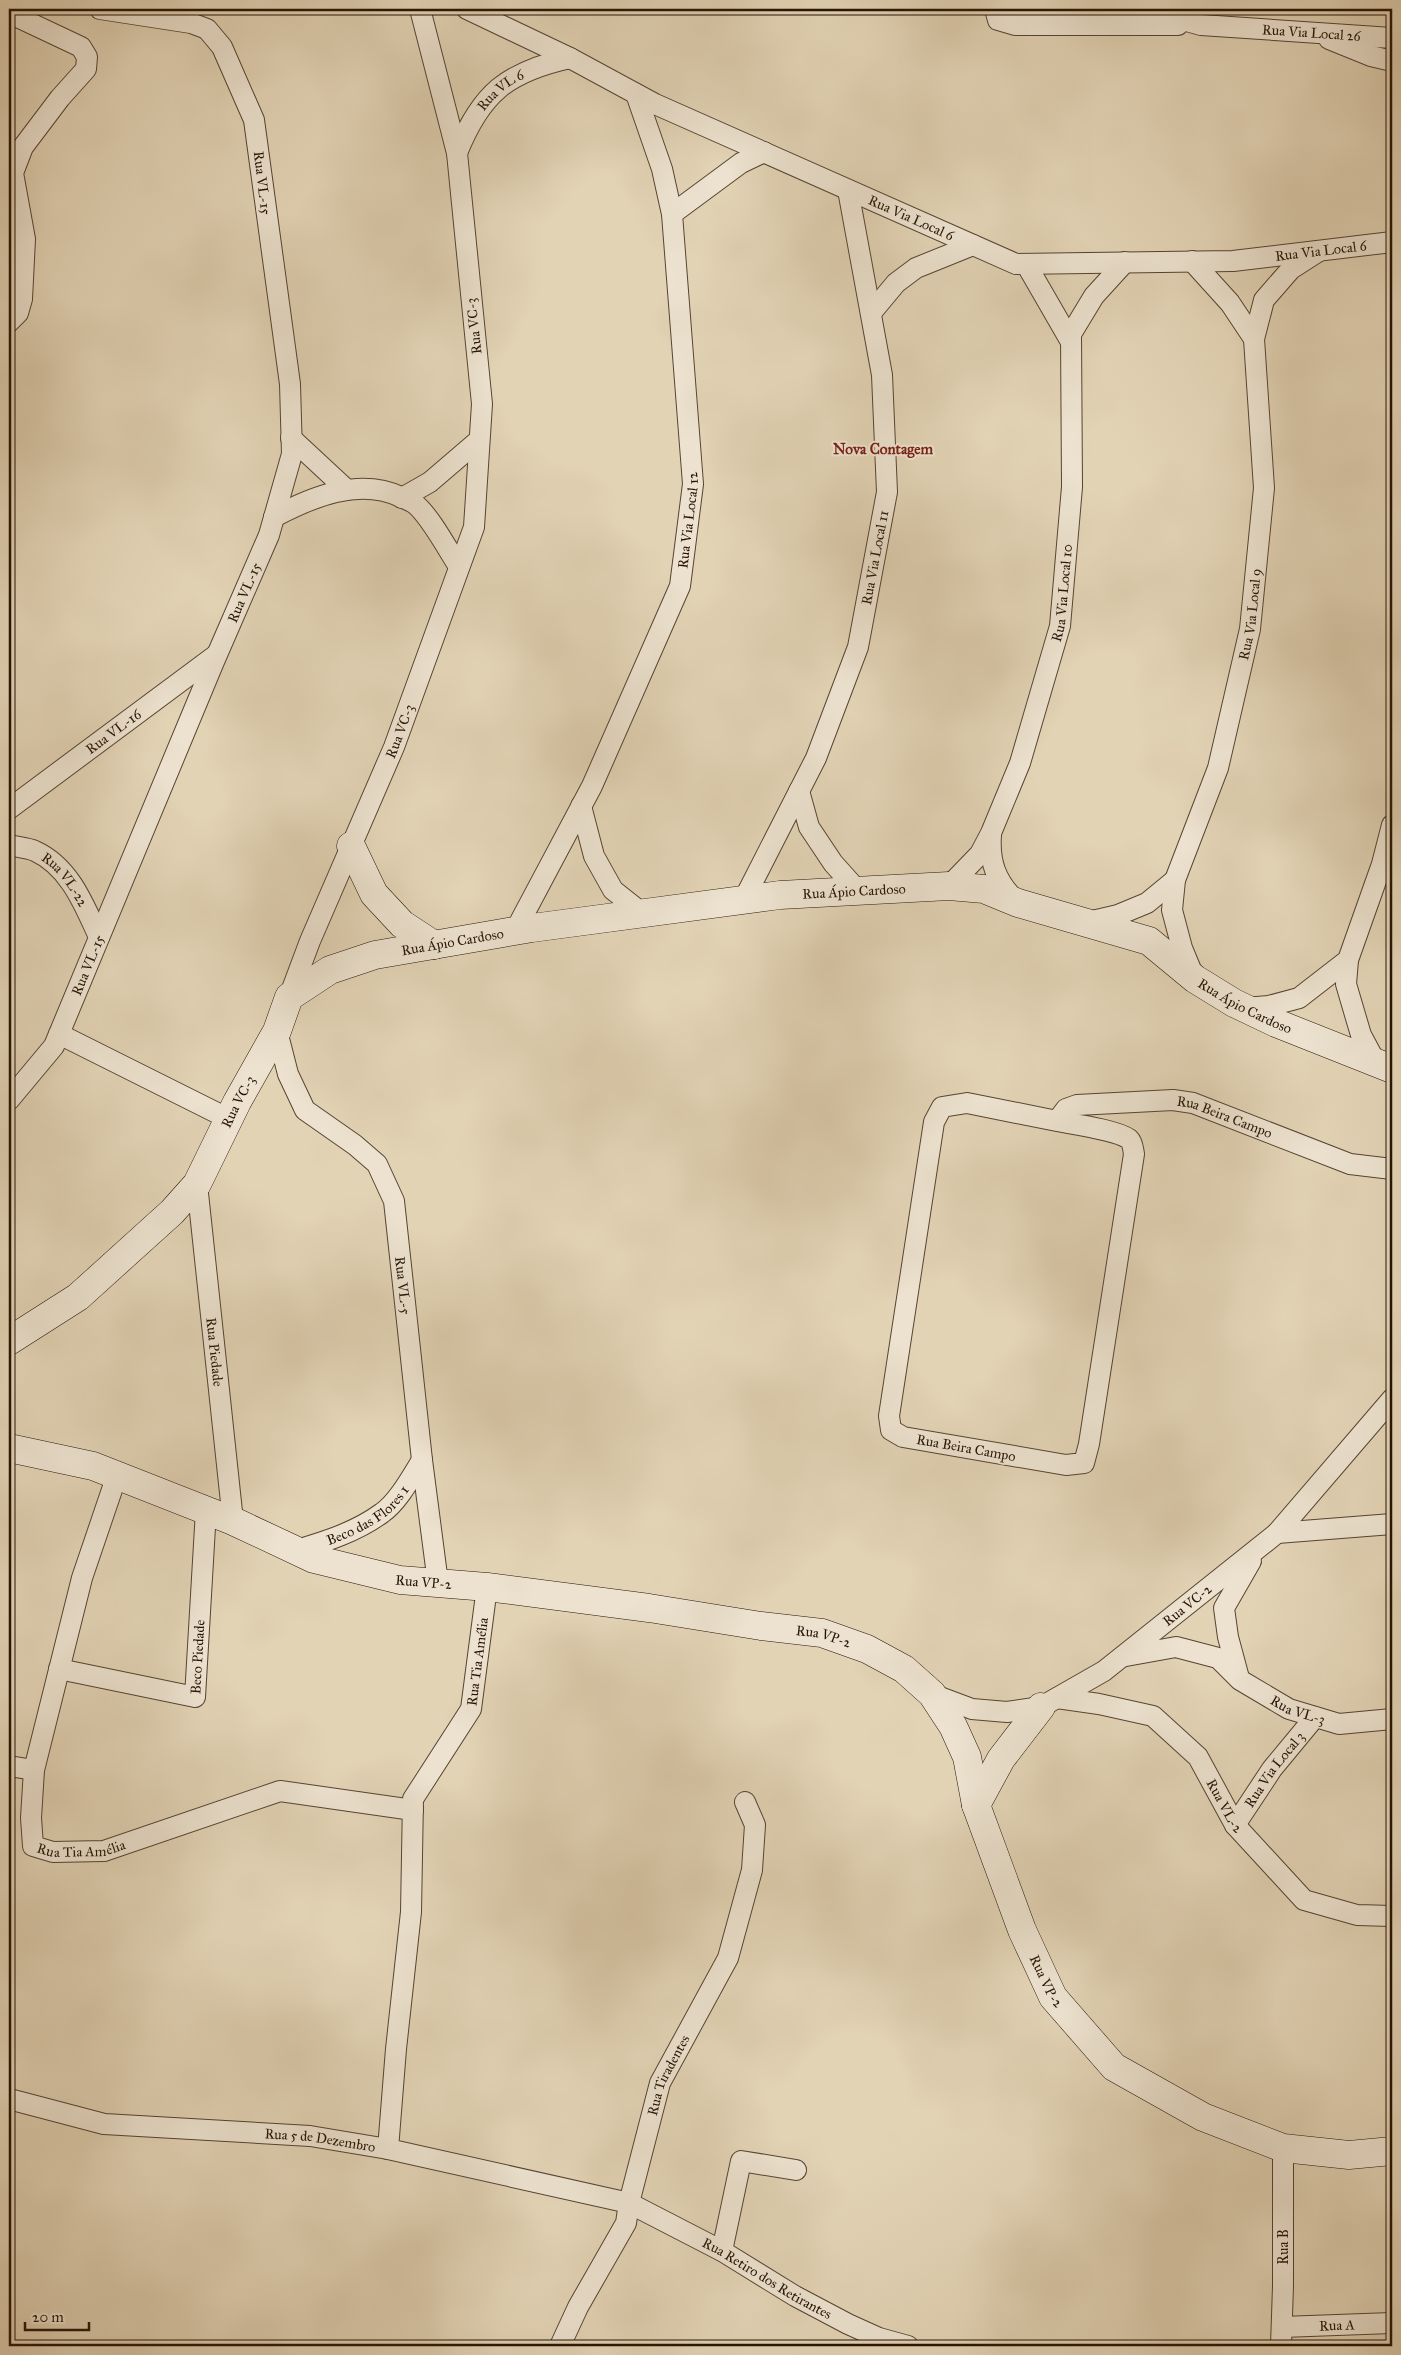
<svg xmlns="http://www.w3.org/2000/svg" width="1401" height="2355" font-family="'IM FELL Great Primer',serif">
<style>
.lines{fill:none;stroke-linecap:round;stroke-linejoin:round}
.street-casing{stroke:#564432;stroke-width:22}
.secondary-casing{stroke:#271407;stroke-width:29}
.street{stroke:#ece2cf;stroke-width:20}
.secondary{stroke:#ece2cf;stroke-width:28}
.labels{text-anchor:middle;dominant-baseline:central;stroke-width:4;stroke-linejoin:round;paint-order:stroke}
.street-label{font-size:14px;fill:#271407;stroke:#ece2cf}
.neighbourhood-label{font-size:15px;font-weight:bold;fill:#7a1f14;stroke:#ece2cf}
</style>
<rect width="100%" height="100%" fill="#e2d3b5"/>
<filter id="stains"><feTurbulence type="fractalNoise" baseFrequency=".004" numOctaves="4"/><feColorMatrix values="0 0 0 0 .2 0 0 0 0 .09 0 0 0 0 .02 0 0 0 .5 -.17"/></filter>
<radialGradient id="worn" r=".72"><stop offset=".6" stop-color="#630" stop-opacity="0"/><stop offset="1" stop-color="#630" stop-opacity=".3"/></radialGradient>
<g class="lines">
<defs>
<g id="street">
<path id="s1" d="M467 9 570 58 655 104 1016 264 1233 261 1392 242"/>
<path d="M995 9 998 20 1015 25H1178"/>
<path id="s2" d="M1144 9 1201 25 1392 38"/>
<path d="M9 13 81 47 87 57 86 69 60 98 23 147 13 173 25 239 22 299 18 313 9 322"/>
<path d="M1329 39 1371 56 1392 61"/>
<path d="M636 94 662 169 672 214"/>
<path id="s3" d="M457 153C481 93 507 72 570 58"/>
<path d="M1192 261 1230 303 1254 339"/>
<path d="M1026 264 1071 342"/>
<path d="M871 313 896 283 916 268 973 245"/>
<path d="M291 438 347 490"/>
<path d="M402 498 430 482 479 440"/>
<path d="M274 517C312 497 359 477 401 497 405 499 411 501 415 504 430 516 448 550 459 567"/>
<path d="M799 791 809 827 833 863 858 891"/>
<path d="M581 806 594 856 613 890 642 913"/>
<path id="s4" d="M9 809 216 655"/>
<path d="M991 835C989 862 996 881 1015 900"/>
<path id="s5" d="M9 845C17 847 28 848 35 851 70 867 84 905 99 937"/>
<path id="s6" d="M949 886 980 854 991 833 1020 763 1060 626 1072 487 1071 334 1094 296 1125 262"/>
<path id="s7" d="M744 899 816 758 858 647 887 492 882 375 848 190"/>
<path d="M1088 922 1118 915 1147 903 1175 880"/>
<path id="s8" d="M515 931 592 786 680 586 693 484 672 214 741 163 764 152"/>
<path d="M1348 960 1346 984 1361 1035 1376 1063"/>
<path id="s9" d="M1194 977 1182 948 1172 910 1175 880 1218 768 1250 629 1264 488 1254 339 1264 300 1291 269 1319 251"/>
<path id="s10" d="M289 997 310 941 394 747 474 527 482 404 457 153 420 9"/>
<path d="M1245 1008 1269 1006 1299 998 1348 960 1382 864 1392 825"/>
<path id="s11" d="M277 1031 288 1074 305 1110 355 1145 377 1164 394 1201 422 1460 438 1583"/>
<path d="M59 1034 229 1119"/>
<path id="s12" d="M9 1100 54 1046 213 664 269 535 292 454 290 384 254 120 222 47 207 29 191 23 100 9"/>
<path id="s13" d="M1057 1121C1073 1124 1117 1130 1129 1139 1133 1143 1133 1149 1134 1154L1089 1444 1084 1463 1066 1465 903 1437 891 1430 889 1416 934 1122 942 1107 967 1103 1057 1121 1066 1109 1077 1105 1173 1100 1193 1103 1350 1164 1392 1169"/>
<path id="s14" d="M197 1184 233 1521"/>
<path id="s15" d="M117 1475 82 1578 34 1770 31 1818 33 1846 53 1852 104 1851 280 1791 413 1810"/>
<path d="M1277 1533 1392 1524"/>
<path id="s16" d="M297 1550C327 1541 356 1532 382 1513 398 1502 412 1476 422 1460"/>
<path id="s17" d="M1126 1656 1176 1647 1218 1658 1240 1680 1289 1709 1339 1724 1392 1719"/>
<path id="s18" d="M59 1669 195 1697 206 1510"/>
<path d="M1239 1678 1228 1637 1224 1608 1251 1561"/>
<path id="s19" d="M932 1694 972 1709 1007 1712 1041 1707 1104 1671 1277 1533 1392 1399"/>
<path id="s20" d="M1057 1698 1099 1704 1153 1716 1198 1757 1235 1825 1304 1900 1357 1915 1392 1916"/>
<path d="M9 1766 34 1770"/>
<path id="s21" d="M1235 1825 1272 1769 1315 1717"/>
<path id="s22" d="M9 2099 104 2124 310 2136 388 2149 629 2203 722 2251 795 2296 848 2324 879 2338 908 2346"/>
<path id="s23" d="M388 2149 396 2049 411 1912 413 1799 471 1709 487 1587"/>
<path d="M722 2251 741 2161 796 2170"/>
<path id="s24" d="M1282 2327 1392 2323"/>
<path id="s25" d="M560 2346 578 2307 626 2223 629 2203 660 2083 728 1958 752 1870 755 1825 745 1802"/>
<path d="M1281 2346 1283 2286V2148"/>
</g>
<g id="secondary">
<path d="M351 846 374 894 402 924 434 945"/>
<path id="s26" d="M9 1341 78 1297 172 1212 197 1184 237 1102 277 1031 289 997 330 970 375 955 532 928 780 895 949 886 984 889 1018 903 1149 941 1195 979 1234 1003 1276 1023 1392 1069"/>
<path id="s27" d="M9 1448 93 1466 233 1521 314 1559 400 1580 487 1587 649 1608 761 1626 822 1633 867 1649 904 1669 932 1694 953 1726 967 1757 976 1805 1022 1930 1053 1997 1114 2067 1203 2117 1283 2148 1349 2155 1392 2151"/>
<path d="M976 1805 1001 1759 1041 1707"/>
</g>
</defs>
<use href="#street" class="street-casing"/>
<use href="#secondary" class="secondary-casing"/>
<use href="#street" class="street"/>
<use href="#secondary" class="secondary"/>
</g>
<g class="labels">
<g class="street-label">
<text stroke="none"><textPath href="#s2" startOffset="170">Rua Via Local 26</textPath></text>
<text stroke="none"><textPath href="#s3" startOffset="78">Rua VL 6</textPath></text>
<text transform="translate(262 183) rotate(83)">Rua VL-15</text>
<text stroke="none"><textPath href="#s1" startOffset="491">Rua Via Local 6</textPath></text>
<text stroke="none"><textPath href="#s1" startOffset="911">Rua Via Local 6</textPath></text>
<text transform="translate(474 326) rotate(-96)">Rua VC-3</text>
<text stroke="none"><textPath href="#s8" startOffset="449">Rua Via Local 12</textPath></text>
<text stroke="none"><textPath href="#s7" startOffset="368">Rua Via Local 11</textPath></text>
<text stroke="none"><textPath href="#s12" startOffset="562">Rua VL-15</textPath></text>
<text stroke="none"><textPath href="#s6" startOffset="320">Rua Via Local 10</textPath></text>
<text stroke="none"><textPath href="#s9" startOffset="378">Rua Via Local 9</textPath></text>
<text stroke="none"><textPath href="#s4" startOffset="130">Rua VL-16</textPath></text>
<text stroke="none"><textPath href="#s10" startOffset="288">Rua VC-3</textPath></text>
<text stroke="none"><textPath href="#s5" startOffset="69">Rua VL-22</textPath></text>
<text stroke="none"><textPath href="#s26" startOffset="1035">Rua Ápio Cardoso</textPath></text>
<text stroke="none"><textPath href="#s26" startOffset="630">Rua Ápio Cardoso</textPath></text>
<text stroke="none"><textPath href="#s12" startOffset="158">Rua VL-15</textPath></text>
<text stroke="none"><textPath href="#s26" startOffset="1455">Rua Ápio Cardoso</textPath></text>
<text stroke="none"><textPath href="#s26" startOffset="338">Rua VC-3</textPath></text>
<text stroke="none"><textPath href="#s13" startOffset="1224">Rua Beira Campo</textPath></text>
<text stroke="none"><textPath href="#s11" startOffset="300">Rua VL-5</textPath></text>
<text stroke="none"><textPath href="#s14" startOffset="169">Rua Piedade</textPath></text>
<text transform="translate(966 1448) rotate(10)">Rua Beira Campo</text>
<text stroke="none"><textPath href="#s16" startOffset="80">Beco das Flores 1</textPath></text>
<text stroke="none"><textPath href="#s27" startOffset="438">Rua VP-2</textPath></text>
<text stroke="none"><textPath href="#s19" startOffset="291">Rua VC-2</textPath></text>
<text stroke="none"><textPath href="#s27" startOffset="842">Rua VP-2</textPath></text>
<text stroke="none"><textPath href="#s18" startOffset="179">Beco Piedade</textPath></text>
<text stroke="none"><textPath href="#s23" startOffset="506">Rua Tia Amélia</textPath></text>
<text stroke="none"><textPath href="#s17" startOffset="191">Rua VL-3</textPath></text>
<text stroke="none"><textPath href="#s21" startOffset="68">Rua Via Local 3</textPath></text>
<text stroke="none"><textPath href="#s20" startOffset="214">Rua VL-2</textPath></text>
<text stroke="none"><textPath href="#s15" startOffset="432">Rua Tia Amélia</textPath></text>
<text stroke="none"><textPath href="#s27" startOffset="1278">Rua VP-2</textPath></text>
<text stroke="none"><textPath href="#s25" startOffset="294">Rua Tiradentes</textPath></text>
<text stroke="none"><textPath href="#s22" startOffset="315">Rua 5 de Dezembro</textPath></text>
<text transform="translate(1283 2247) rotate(-90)">Rua B</text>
<text stroke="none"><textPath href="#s22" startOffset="788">Rua Retiro dos Retirantes</textPath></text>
<text stroke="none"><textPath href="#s24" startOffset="55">Rua A</textPath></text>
</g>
<g class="neighbourhood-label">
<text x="883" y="449">Nova Contagem</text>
</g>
</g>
<rect width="1401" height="2355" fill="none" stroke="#e2d3b5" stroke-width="30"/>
<rect x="10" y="10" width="1381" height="2335" fill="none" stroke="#271407" stroke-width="2.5"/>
<rect x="15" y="15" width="1371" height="2325" fill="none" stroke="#271407"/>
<path d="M25 2322v8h64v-8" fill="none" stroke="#271407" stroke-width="2.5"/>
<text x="32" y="2322" font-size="15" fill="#271407" stroke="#ece2cf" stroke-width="4" paint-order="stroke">20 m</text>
<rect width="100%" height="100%" filter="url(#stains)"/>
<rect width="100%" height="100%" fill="url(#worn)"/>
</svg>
